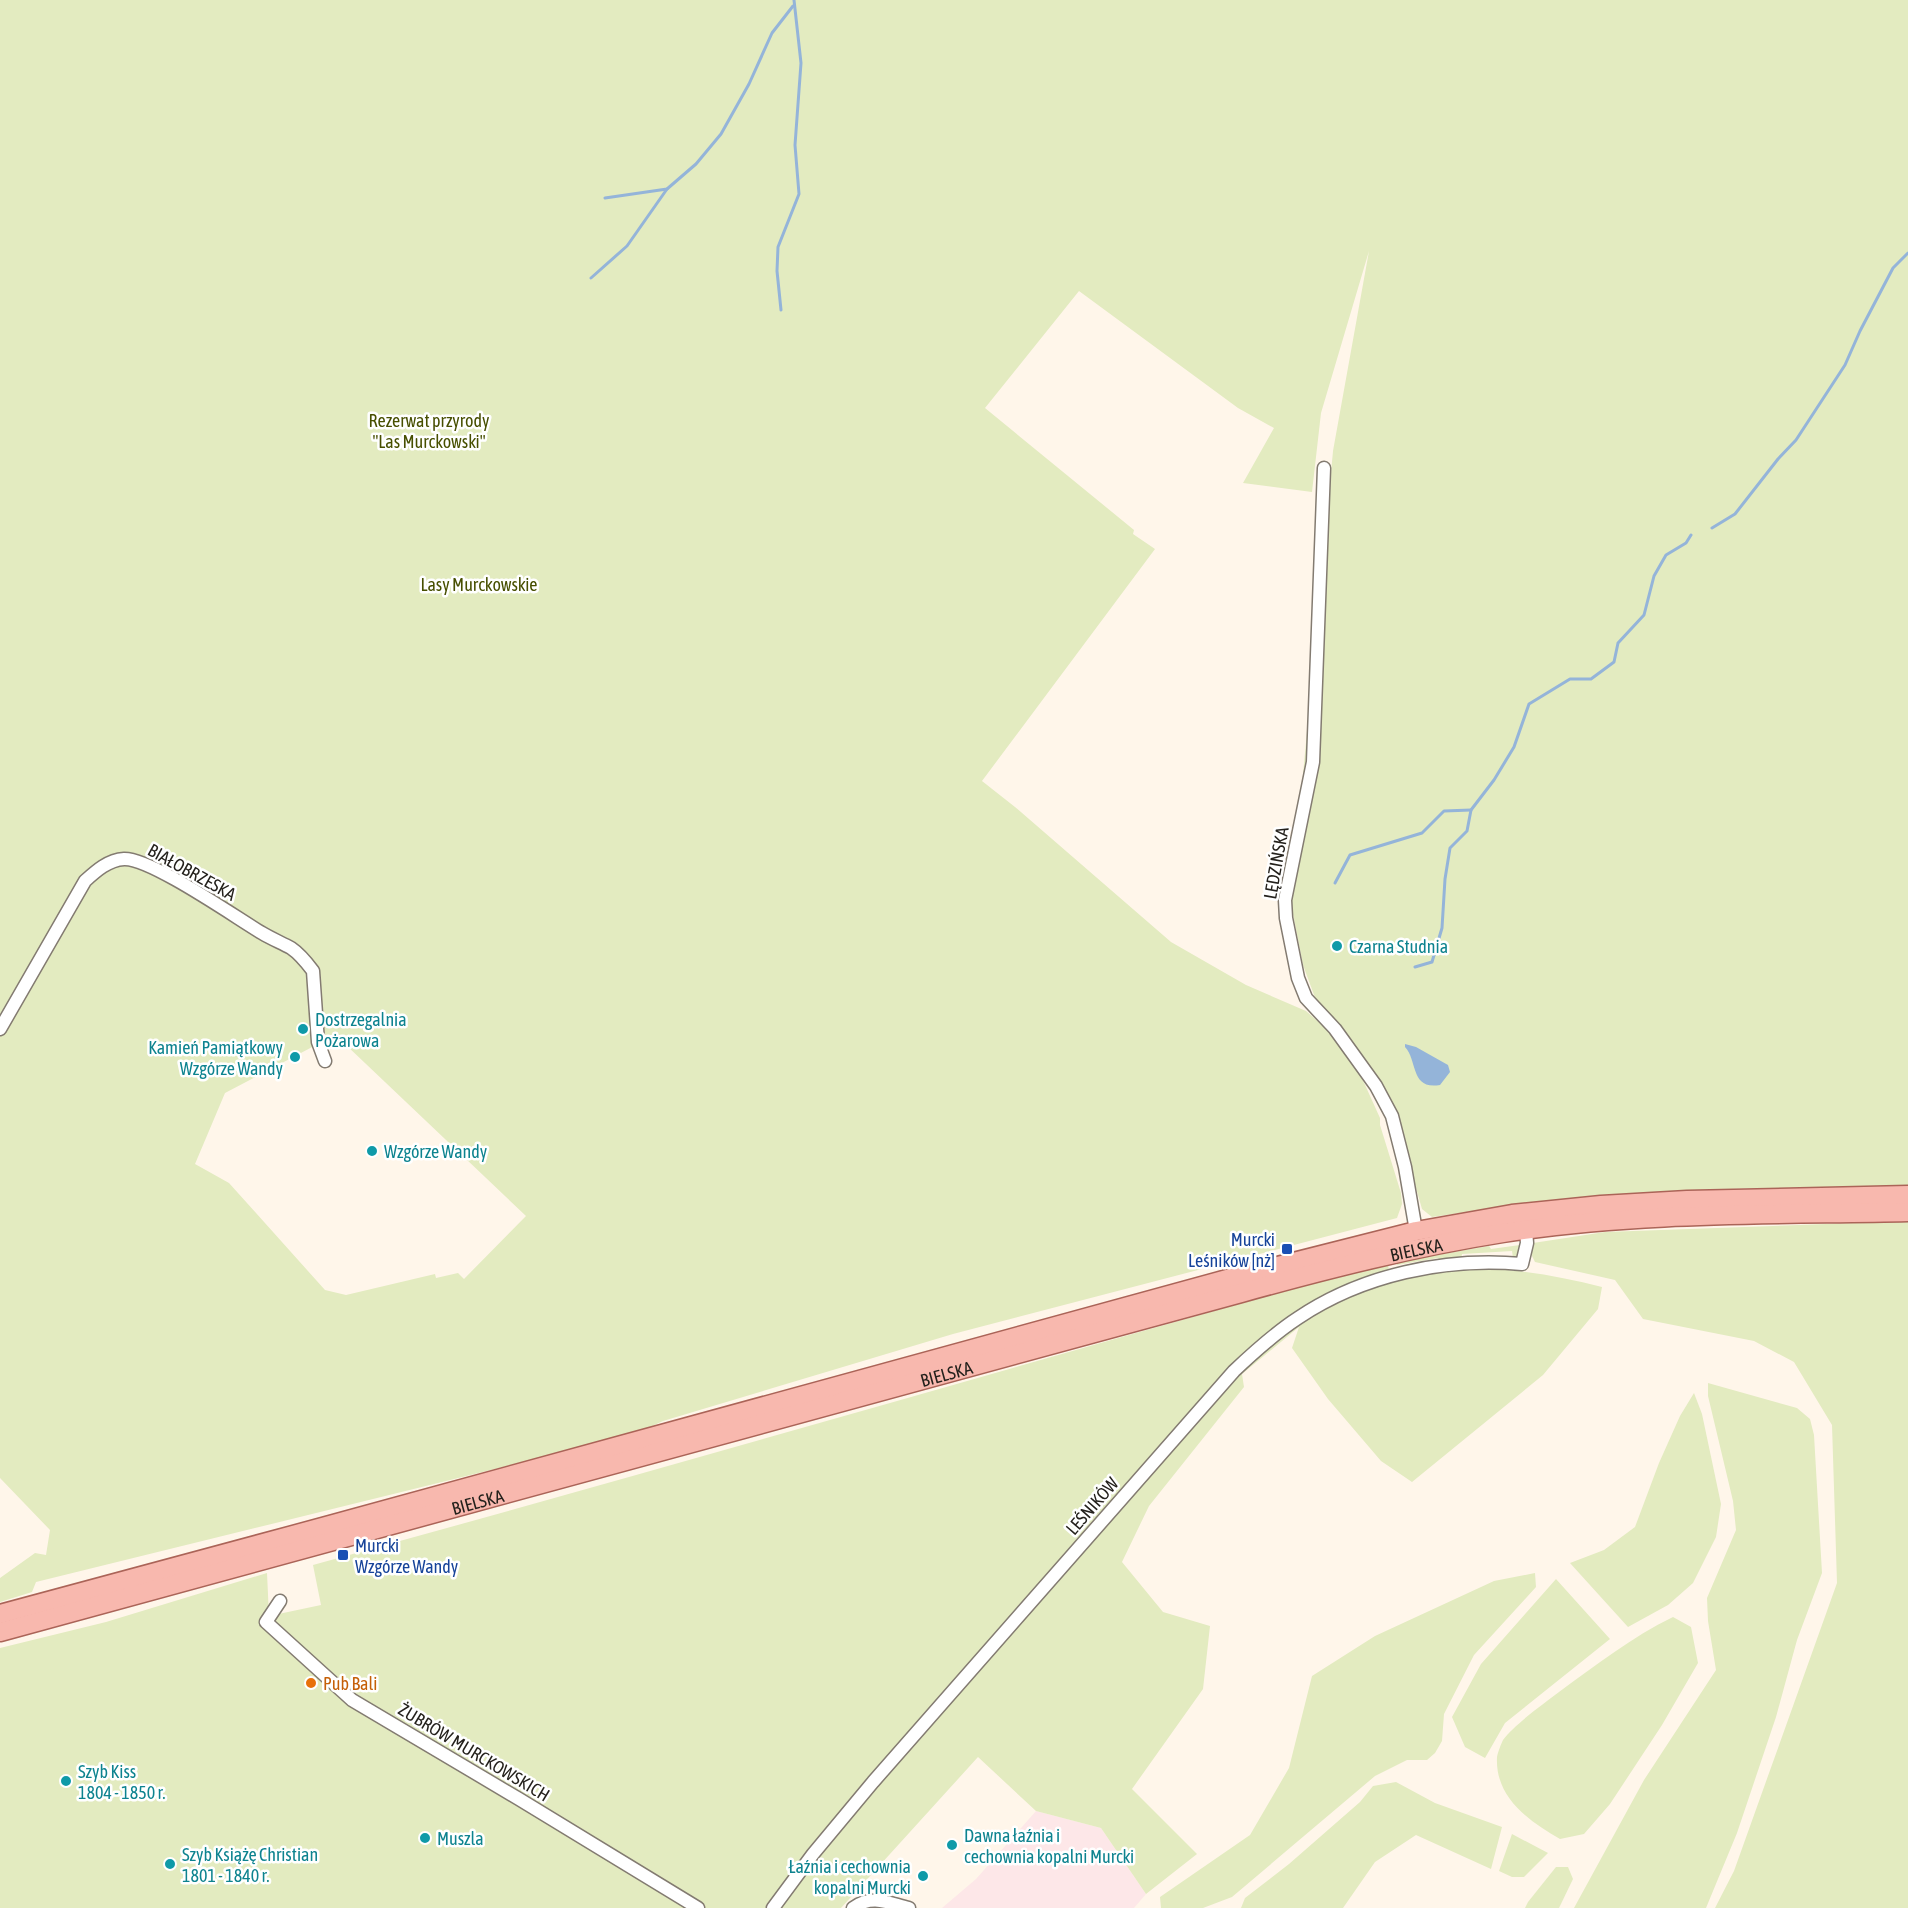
<svg xmlns="http://www.w3.org/2000/svg" width="1908" height="1908" font-family="'Asap Condensed',sans-serif">
<style>
.industrial{fill:#fde7e8}
.green{fill:#e3ebc0;fill-rule:evenodd}
.water{fill:#94b4d9}
.lines{fill:none;stroke-linecap:round;stroke-linejoin:round}
.stream{stroke:#94b4d9;stroke-width:3}
.street-casing{stroke:#837b71;stroke-width:15}
.primary-casing{stroke:#ab6458;stroke-width:21}
.street{stroke:#fff;stroke-width:12}
.primary{stroke:#f8b8ae;stroke-width:18}
.culture-dot{fill:#0f9aa8;stroke:#fff;stroke-width:2}
.transit-dot{fill:#1a4fb4;stroke:#fff;stroke-width:2}
.food-dot{fill:#e8710a;stroke:#fff;stroke-width:2}
.labels{text-anchor:middle;dominant-baseline:central;stroke-width:5;stroke-linejoin:round;paint-order:stroke}
.park-label{font-size:18px;fill:#474f00;stroke:#fff}
.street-label{font-size:18px;fill:#24211c;stroke:#fff}
.culture-label{font-size:18px;fill:#0d838f;stroke:#fff;text-anchor:start}
.transit-label{font-size:18px;fill:#164399;stroke:#fff;text-anchor:end}
.food-label{font-size:18px;fill:#c56008;stroke:#fff;text-anchor:start}
</style>
<rect width="100%" height="100%" fill="#fff6ea"/>
<path class="industrial" d="M1036 1811 1101 1828 1146 1894 1134 1908H942L976 1879Z"/>
<g class="green">
<path d="M0 0H1908V1186C1810 1188 1710 1187 1612 1195 1552 1200 1492 1208 1432 1217L1422 1209 1392 1104 1317 1003 1303 965 1291 904 1333 451 1369 251 1321 413 1312 492 1243 483 1274 428 1238 408 1079 291 985 408 1134 530 1133 534 1155 549 982 781 1015 807 1171 942 1246 985 1306 1011 1329 1031 1361 1076 1380 1118V1125L1401 1193 1402 1204 1397 1218 953 1334 663 1421 633 1435 36 1582 32 1592 0 1602V1578L35 1553 46 1555 50 1530 0 1478ZM316 1045H346L526 1216 464 1279 458 1273 436 1278 435 1274 346 1295 325 1290 229 1183 195 1164 225 1093Z"/>
<path d="M1908 1221V1908H1715L1734 1871 1837 1583 1832 1425 1794 1362 1754 1341 1643 1319 1615 1280 1535 1262 1531 1254 1533 1243 1605 1232Z"/>
<path d="M1520 1245 1521 1251 1515 1259 1513 1258 1512 1251 1462 1254 1461 1260 1440 1261 1438 1258 1397 1265 1396 1262 1489 1246 1491 1249Z"/>
<path d="M1388 1264 1389 1271 1351 1293C1378 1286 1409 1275 1436 1271 1491 1264 1548 1273 1602 1287L1598 1309 1543 1375 1412 1482 1381 1461 1328 1399 1292 1348 1299 1327 1242 1374 1244 1387 1149 1506 1122 1562 1163 1612 1210 1626 1203 1689 1132 1789 1197 1854 1146 1894 1101 1828 1036 1811 978 1757 841 1908H0V1648L106 1622 267 1573 269 1616 321 1605 313 1565C660 1470 1004 1369 1350 1273Z"/>
<path d="M1708 1383 1797 1408 1810 1419 1814 1435 1822 1573 1797 1640 1776 1717 1737 1833 1706 1908H1574L1644 1780 1716 1670 1708 1621 1707 1598 1736 1530 1733 1501 1708 1396Z"/>
<path d="M1694 1393 1702 1414 1721 1504 1716 1537 1693 1583 1668 1605 1628 1627 1570 1563 1604 1550 1635 1527 1659 1463 1680 1416Z"/>
<path d="M1535 1573 1536 1587 1474 1655 1444 1714 1442 1741 1435 1753 1427 1760H1407L1375 1776 1232 1897 1203 1908H1161L1160 1897 1250 1835 1289 1768 1312 1676 1375 1636 1494 1581Z"/>
<path d="M1556 1579 1610 1639 1505 1723 1485 1758 1465 1747 1452 1717 1481 1664Z"/>
<path d="M1673 1617 1691 1627 1698 1663 1662 1725 1610 1804 1584 1834 1560 1839C1529 1821 1495 1798 1497 1757 1498 1752 1501 1744 1503 1740 1514 1725 1543 1704 1559 1692 1596 1665 1632 1637 1673 1617Z"/>
<path d="M1396 1782 1435 1803 1502 1827 1491 1869 1416 1835 1375 1862 1343 1908H1241L1245 1898 1289 1864 1360 1802 1373 1786Z"/>
<path d="M1512 1834 1548 1853 1524 1877H1512L1499 1871Z"/>
<path d="M1556 1867H1568L1573 1879 1559 1908H1525L1528 1902Z"/>
</g>
<path class="water" d="M1405 1044 1416 1047 1448 1065 1450 1072 1440 1085C1410 1090 1418 1061 1405 1047Z"/>
<g class="lines">
<g class="stream">
<path d="M605 198 667 189 696 164 721 134 749 84 772 33 793 6"/>
<path d="M591 278 627 246 667 189"/>
<path d="M781 310 777 271 778 247 799 194 795 145 801 63 794 0"/>
<path d="M1712 528 1735 514 1778 459 1796 440 1845 365 1860 331 1893 268 1908 253"/>
<path d="M1335 883 1350 855 1422 833 1444 811 1471 810"/>
<path d="M1415 967 1432 962 1442 928 1445 879 1450 848 1467 831 1471 810 1494 780 1514 747 1529 704 1570 679H1591L1614 662 1618 643 1644 615 1654 576 1666 555 1686 543 1691 535"/>
</g>
<defs>
<g id="street">
<path d="M1324 468 1313 762 1285 900 1286 918 1298 978 1306 998 1335 1029 1376 1086 1392 1116 1405 1167 1416 1231"/>
<path d="M0 1029 85 881C96 871 108 860 124 859 151 858 235 917 262 933 272 939 282 943 291 948 300 954 307 963 313 971L318 1042 325 1061"/>
<path d="M280 1601 266 1622 352 1700 519 1799 698 1908"/>
<path d="M773 1908 813 1854 873 1782 1234 1371C1254 1352 1275 1333 1298 1318 1362 1275 1445 1257 1522 1264L1527 1243 1526 1230"/>
<path d="M853 1908C872 1894 888 1903 909 1908"/>
</g>
<g id="primary">
<path d="M0 1614 330 1525 1238 1276 1416 1231 1512 1214 1601 1205 1687 1200 1908 1195"/>
<path id="s1" d="M0 1632 1241 1293C1328 1269 1414 1247 1503 1233 1636 1212 1773 1215 1908 1212"/>
</g>
</defs>
<use href="#street" class="street-casing"/>
<use href="#primary" class="primary-casing"/>
<use href="#street" class="street"/>
<use href="#primary" class="primary"/>
</g>
<g class="culture-dot">
<circle cx="1337" cy="946" r="6"/>
<circle cx="303" cy="1029" r="6"/>
<circle cx="295" cy="1057" r="6"/>
<circle cx="372" cy="1151" r="6"/>
<circle cx="66" cy="1781" r="6"/>
<circle cx="425" cy="1838" r="6"/>
<circle cx="952" cy="1845" r="6"/>
<circle cx="170" cy="1864" r="6"/>
<circle cx="923" cy="1876" r="6"/>
</g>
<g class="transit-dot">
<rect x="1281" y="1243" width="12" height="12" rx="3"/>
<rect x="337" y="1549" width="12" height="12" rx="3"/>
</g>
<circle class="food-dot" cx="311" cy="1683" r="6"/>
<g class="labels">
<g class="park-label">
<text x="429" y="420">Rezerwat przyrody<tspan x="429" dy="21">"Las Murckowski"</tspan></text>
<text x="479" y="584">Lasy Murckowskie</text>
</g>
<g class="street-label">
<text transform="translate(1276 863) rotate(-80)">LĘDZIŃSKA</text>
<text transform="translate(192 872) rotate(29)">BIAŁOBRZESKA</text>
<text stroke="none"><textPath href="#s1" startOffset="1467">BIELSKA</textPath></text>
<text stroke="none"><textPath href="#s1" startOffset="981">BIELSKA</textPath></text>
<text stroke="none"><textPath href="#s1" startOffset="495">BIELSKA</textPath></text>
<text transform="translate(1092 1506) rotate(-49)">LEŚNIKÓW</text>
<text transform="translate(474 1752) rotate(31)">ŻUBRÓW MURCKOWSKICH</text>
</g>
<g class="culture-label">
<text x="1349" y="946">Czarna Studnia</text>
<text x="315" y="1019">Dostrzegalnia<tspan x="315" dy="21">Pożarowa</tspan></text>
<text x="283" y="1047" text-anchor="end">Kamień Pamiątkowy<tspan x="283" dy="21">Wzgórze Wandy</tspan></text>
<text x="384" y="1151">Wzgórze Wandy</text>
<text x="78" y="1771">Szyb Kiss<tspan x="78" dy="21">1804 - 1850 r.</tspan></text>
<text x="964" y="1835">Dawna łaźnia i<tspan x="964" dy="21">cechownia kopalni Murcki</tspan></text>
<text x="437" y="1838">Muszla</text>
<text x="182" y="1854">Szyb Książę Christian<tspan x="182" dy="21">1801 - 1840 r.</tspan></text>
<text x="911" y="1866" text-anchor="end">Łaźnia i cechownia<tspan x="911" dy="21">kopalni Murcki</tspan></text>
</g>
<g class="transit-label">
<text x="1275" y="1239">Murcki<tspan x="1275" dy="21">Leśników [nż]</tspan></text>
<text x="355" y="1545" text-anchor="start">Murcki<tspan x="355" dy="21">Wzgórze Wandy</tspan></text>
</g>
<g class="food-label">
<text x="323" y="1683">Pub Bali</text>
</g>
</g>
</svg>
